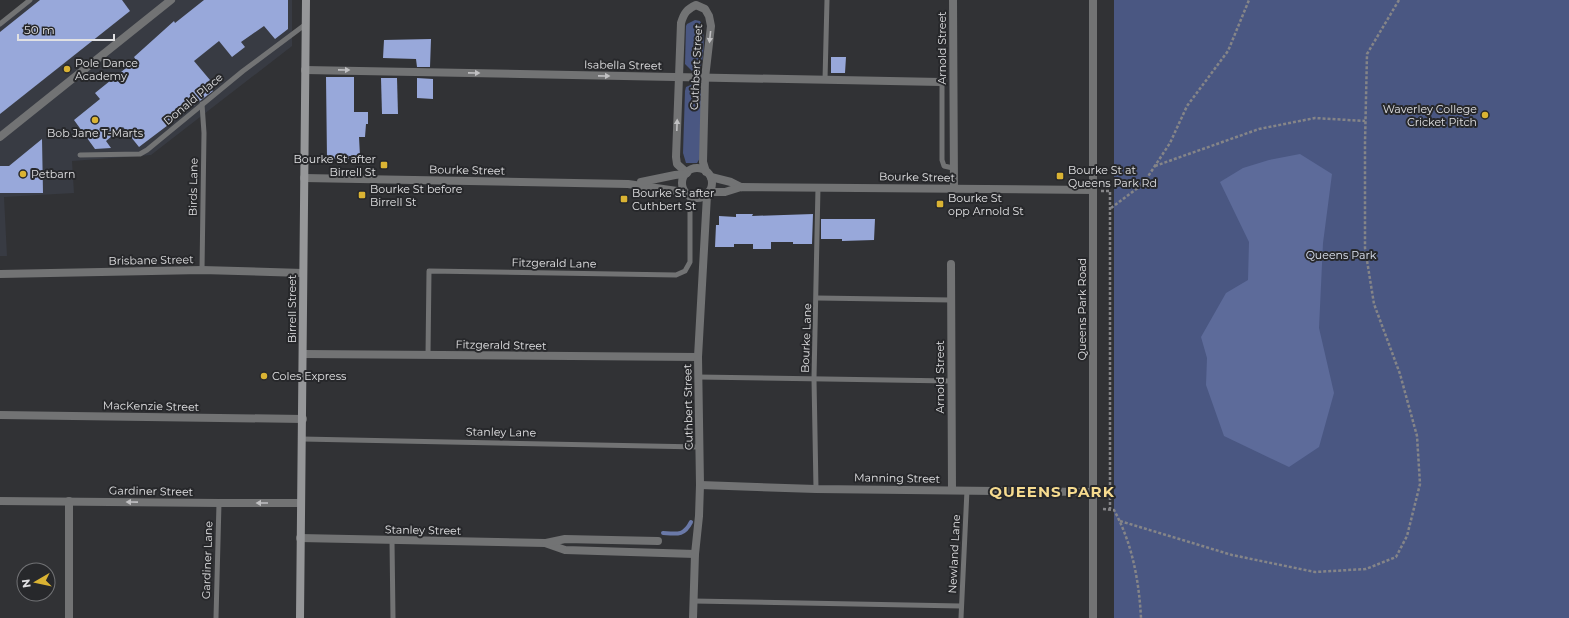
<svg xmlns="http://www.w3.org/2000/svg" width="1569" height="618" font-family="Montserrat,sans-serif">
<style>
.built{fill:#383b43}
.green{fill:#4a5782}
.forest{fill:#5d6b9a}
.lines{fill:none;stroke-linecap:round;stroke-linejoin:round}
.stream{stroke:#6a79a8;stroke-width:4}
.building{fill:#98a8da}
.path{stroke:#858588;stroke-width:2.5;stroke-dasharray:3 2;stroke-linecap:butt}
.service{stroke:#727374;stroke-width:5}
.minor{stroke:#727374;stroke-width:8}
.tertiary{stroke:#727374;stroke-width:8}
.secondary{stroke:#969799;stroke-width:8}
.oneway{fill:#c0c0c2}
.poi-dot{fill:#dab333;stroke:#27282b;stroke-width:1.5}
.labels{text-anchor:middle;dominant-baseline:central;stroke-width:4;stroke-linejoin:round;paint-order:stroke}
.street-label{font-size:11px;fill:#e1e1e3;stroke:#27282b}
.poi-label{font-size:11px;fill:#e1e1e3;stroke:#27282b;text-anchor:start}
.park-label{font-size:11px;fill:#dee4f2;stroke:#27282b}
.district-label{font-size:15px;font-weight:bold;letter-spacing:1px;fill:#f6db8f;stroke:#27282b}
</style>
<rect width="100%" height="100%" fill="#313235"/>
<path class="built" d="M33 0H292V46L151 155 72 161 74 193 4 197 7 256H0V25Z"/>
<g class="green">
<rect x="1114" y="0" width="455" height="618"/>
<path d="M695 20 700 21C705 29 705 61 699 69L692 71 685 64 686 26 687 24Z"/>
<path d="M693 84 698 86 702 92 700 158 697 163H686L683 153 685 91 686 87Z"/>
</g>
<path class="forest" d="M1300 154 1332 174 1323 243 1319 328 1334 393 1319 447 1289 467 1224 436 1206 385 1207 358 1201 337 1226 293 1248 280 1249 242 1220 182 1243 168 1269 160Z"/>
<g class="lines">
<path class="stream" d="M663 533C677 534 684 536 691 522"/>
</g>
<g class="building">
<path d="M40 0H122L130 11 0 114V32Z"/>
<path d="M204 0H288V29L275 39 264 26 241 42 245 47 232 57 219 41 194 61 210 80 206 83 213 91 139 147 123 127 106 141 111 148 95 149 74 120 100 99 95 93 136 60 134 57 174 21 175 23Z"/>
<path d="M431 39 430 67H417L416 59 383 58 384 40Z"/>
<path d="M831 57H846L845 73H831Z"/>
<path d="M326 77H354V112H368V124H366L365 137H359L360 156H349V159H327Z"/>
<path d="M381 78H397L398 114H382Z"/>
<path d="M417 78 433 79V99L417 98Z"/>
<path d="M42 139 43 193H0V166H9Z"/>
<path d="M736 214H753L752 216 813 214 812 244H793V242H771V249H753V244H734V247H715L716 225H719V216L736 217Z"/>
<path d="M821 219H875L874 240 842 241V239H821Z"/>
</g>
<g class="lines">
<g class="path">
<path d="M1155 166 1259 129 1315 118 1365 121"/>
<path d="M1101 191H1110V509"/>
<path d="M1111 208 1143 184 1170 143 1187 106 1228 51 1249 0"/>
<path d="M1103 509 1114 510C1132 543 1139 580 1141 618"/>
<path d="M1120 521 1232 555 1315 572 1366 569 1396 557 1407 536 1420 484 1417 436 1400 374 1374 304 1365 248V143L1367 54 1399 0"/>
</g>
<g class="service">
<path d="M0 24 30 0"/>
<path d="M942 55V160L944 166 953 168"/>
<path d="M825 80 827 0"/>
<path d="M202 104 204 133 202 270"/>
<path d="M80 155 140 154 147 150 243 71 306 24"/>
<path d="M817 298 951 300"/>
<path d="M428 355 429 271 676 275 685 271 690 262V197"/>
<path d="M698 377 951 381"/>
<path d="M302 439 700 447"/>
<path d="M816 489 814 379 818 187"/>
<path d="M392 541 393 618"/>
<path d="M693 601 961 606"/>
<path d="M216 618 219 503"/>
<path d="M961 618 967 490"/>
</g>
<g class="minor">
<path d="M953 0 954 189"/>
<path d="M305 70 941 82"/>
<circle cx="697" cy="183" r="15"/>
<path d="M687 173 677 164 676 157 681 23C684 13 687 9 696 5L705 9 709 16 711 26 705 78 703 162 706 172"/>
<path d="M711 177 731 182 741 187"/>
<path d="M304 178 628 184 684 192"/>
<path d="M641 182 675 175 685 174"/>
<path d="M709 192H725L741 187 1093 190"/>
<path d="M951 264 952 490"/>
<path d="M0 274 202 270 303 273"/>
<path d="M303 354 698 357"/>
<path d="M0 415 303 419"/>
<path d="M700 485 816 489 1093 492"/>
<path d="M0 501 219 503H301"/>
<path d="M69 501V618"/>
<path d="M300 538 545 543 565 550 695 554"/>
<path d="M546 543 565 539 658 541"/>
<path d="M693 618 695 554 699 516 700 485 698 357 707 195"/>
</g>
<g class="tertiary">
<path d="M0 137 171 0"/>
<path d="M1093 618V0"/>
</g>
<path class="secondary" d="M300 618 306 0"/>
</g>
<defs><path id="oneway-solid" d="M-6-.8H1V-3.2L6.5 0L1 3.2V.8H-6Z"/></defs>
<g class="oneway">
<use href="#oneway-solid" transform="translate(710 37) rotate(96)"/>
<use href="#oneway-solid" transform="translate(344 70) rotate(1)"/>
<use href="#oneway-solid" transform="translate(474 73) rotate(1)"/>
<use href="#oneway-solid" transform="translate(604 76) rotate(1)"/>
<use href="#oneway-solid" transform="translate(677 125) rotate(-88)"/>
<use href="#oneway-solid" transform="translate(132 502) rotate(-179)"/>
<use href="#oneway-solid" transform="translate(262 503) rotate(180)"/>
</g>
<g class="poi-dot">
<circle cx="67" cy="69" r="4"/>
<circle cx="1485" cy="115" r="4"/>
<circle cx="95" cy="120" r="4"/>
<rect x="380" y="161" width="8" height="8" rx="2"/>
<circle cx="23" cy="174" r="4"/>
<rect x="1056" y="172" width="8" height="8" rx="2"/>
<rect x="358" y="191" width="8" height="8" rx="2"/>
<rect x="620" y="195" width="8" height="8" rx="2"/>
<rect x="936" y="200" width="8" height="8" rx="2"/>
<circle cx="264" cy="376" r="4"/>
</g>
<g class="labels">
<g class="street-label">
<text transform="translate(942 48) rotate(-90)">Arnold Street</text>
<text transform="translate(623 65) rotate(1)">Isabella Street</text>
<text transform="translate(696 67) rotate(-87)">Cuthbert Street</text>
<text transform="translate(193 99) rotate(-40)">Donald Place</text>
<text transform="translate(467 170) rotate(1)">Bourke Street</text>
<text transform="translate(917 177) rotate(1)">Bourke Street</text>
<text transform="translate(193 187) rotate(-89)">Birds Lane</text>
<text transform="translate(151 260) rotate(-1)">Brisbane Street</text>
<text transform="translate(554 263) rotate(1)">Fitzgerald Lane</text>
<text transform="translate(292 309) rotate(-90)">Birrell Street</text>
<text transform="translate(1082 309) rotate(-90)">Queens Park Road</text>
<text transform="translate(806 338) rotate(-88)">Bourke Lane</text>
<text transform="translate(501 345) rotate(1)">Fitzgerald Street</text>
<text transform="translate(940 377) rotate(-90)">Arnold Street</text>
<text transform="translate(151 406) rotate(1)">MacKenzie Street</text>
<text transform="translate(688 407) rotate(-91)">Cuthbert Street</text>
<text transform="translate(501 432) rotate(1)">Stanley Lane</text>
<text transform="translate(897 478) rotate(1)">Manning Street</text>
<text transform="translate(151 491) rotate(1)">Gardiner Street</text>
<text transform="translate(423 530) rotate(1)">Stanley Street</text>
<text transform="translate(954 554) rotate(-87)">Newland Lane</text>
<text transform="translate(207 560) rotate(-88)">Gardiner Lane</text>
</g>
<g class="poi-label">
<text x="75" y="63">Pole Dance<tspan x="75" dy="13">Academy</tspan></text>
<text x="1477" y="109" text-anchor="end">Waverley College<tspan x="1477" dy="13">Cricket Pitch</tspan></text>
<text x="95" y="133" text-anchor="middle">Bob Jane T-Marts</text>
<text x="376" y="159" text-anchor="end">Bourke St after<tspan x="376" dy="13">Birrell St</tspan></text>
<text x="1068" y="170">Bourke St at<tspan x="1068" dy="13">Queens Park Rd</tspan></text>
<text x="31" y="174">Petbarn</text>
<text x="370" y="189">Bourke St before<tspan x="370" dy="13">Birrell St</tspan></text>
<text x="632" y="193">Bourke St after<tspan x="632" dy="13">Cuthbert St</tspan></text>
<text x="948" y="198">Bourke St<tspan x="948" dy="13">opp Arnold St</tspan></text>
<text x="272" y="376">Coles Express</text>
</g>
<g class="park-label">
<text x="1341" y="255">Queens Park</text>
</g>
<g class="district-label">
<text x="1052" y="491">QUEENS PARK</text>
</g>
</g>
<g transform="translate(36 582) rotate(261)"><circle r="19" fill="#27282b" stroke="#717275"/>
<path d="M0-3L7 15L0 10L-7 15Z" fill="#dab333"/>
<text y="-6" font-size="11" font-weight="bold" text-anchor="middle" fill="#e1e1e3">N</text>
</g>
<path d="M18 34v6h96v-6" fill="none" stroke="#e1e1e3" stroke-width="2"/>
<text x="24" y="34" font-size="12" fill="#e1e1e3" stroke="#27282b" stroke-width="3" paint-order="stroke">50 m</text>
</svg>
